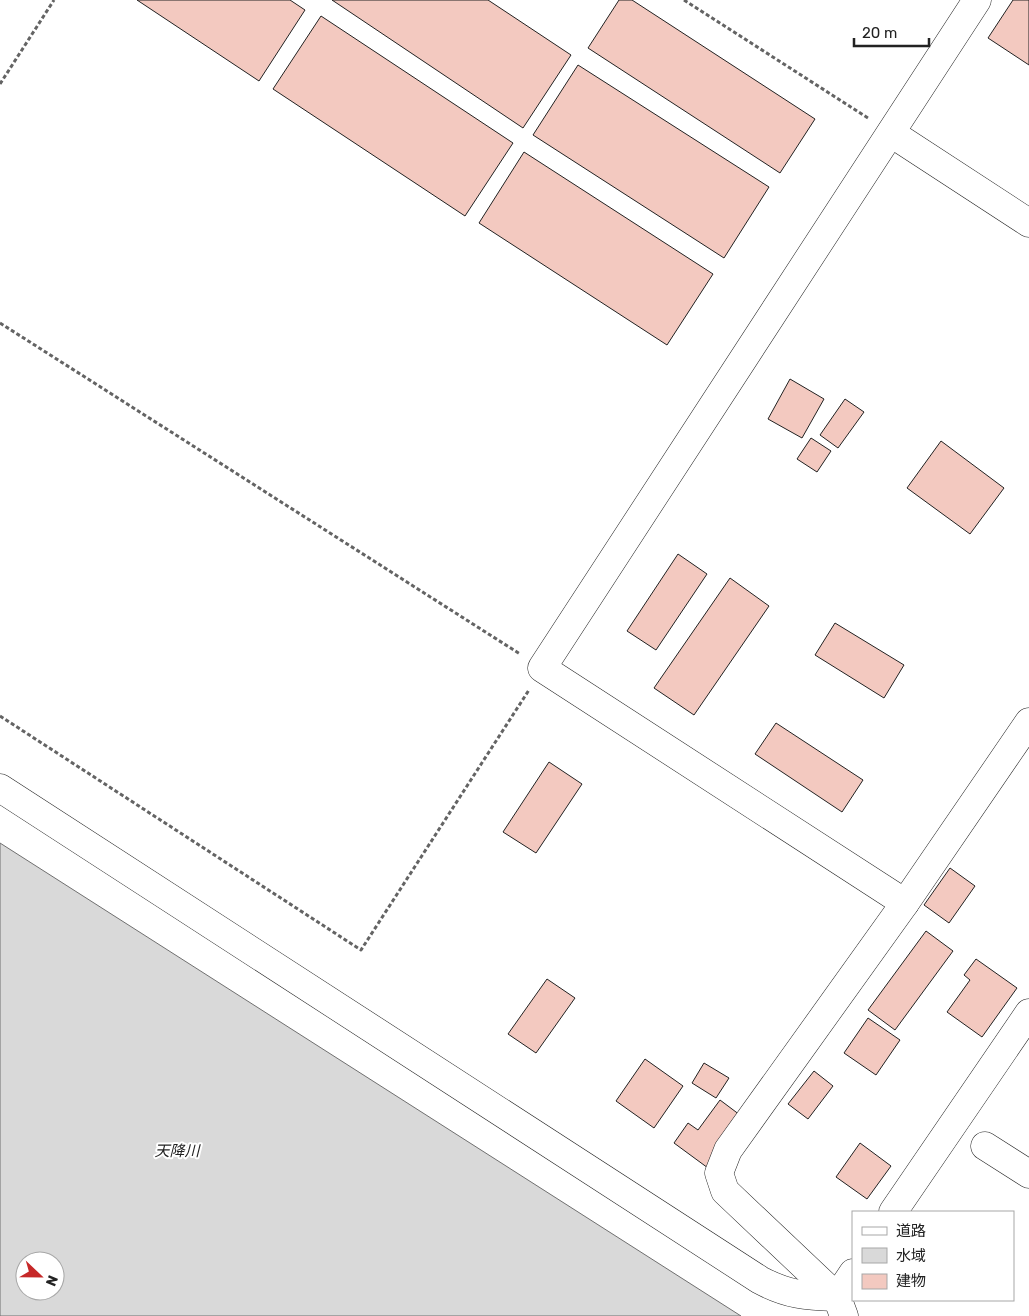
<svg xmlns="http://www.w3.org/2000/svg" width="1029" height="1316" font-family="Rubik,'Noto Sans JP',sans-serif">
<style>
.water{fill:#d9d9d9;stroke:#6f6f6f;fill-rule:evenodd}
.building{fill:#f3c9c0;stroke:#222}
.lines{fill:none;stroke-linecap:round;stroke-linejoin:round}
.minor-casing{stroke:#222;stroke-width:29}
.path{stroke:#646464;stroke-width:3;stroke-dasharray:4 2.5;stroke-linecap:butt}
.minor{stroke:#fff;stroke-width:28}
.labels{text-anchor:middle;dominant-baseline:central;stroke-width:4;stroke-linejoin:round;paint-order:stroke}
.water-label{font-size:15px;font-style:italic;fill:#222;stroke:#fff}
</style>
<rect width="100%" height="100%" fill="#fff"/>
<path class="water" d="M0 843 741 1316H0ZM25 1261H55V1291H25Z"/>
<g class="building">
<path d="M137 0H290L305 10 259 81Z"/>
<path d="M332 0H488L571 55 523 128Z"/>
<path d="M619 0H632L815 119 780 173 588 48Z"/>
<path d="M1013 0H1029V65L988 38Z"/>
<path d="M321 16 513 143 465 216 273 89Z"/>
<path d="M578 65 769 187 724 258 533 135Z"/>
<path d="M524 152 713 274 667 345 479 223Z"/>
<path d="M790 379 824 399 802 438 768 419Z"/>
<path d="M845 399 864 412 838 448 820 435Z"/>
<path d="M811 438 831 451 817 472 797 459Z"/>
<path d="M941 441 1004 488 970 534 907 488Z"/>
<path d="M678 554 707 574 656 650 627 631Z"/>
<path d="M730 578 769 606 694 715 654 688Z"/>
<path d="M835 623 904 665 884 698 815 655Z"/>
<path d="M776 723 863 780 842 812 755 754Z"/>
<path d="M549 762 582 784 536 853 503 832Z"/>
<path d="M950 868 975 886 949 923 924 905Z"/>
<path d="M926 931 953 951 895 1030 868 1010Z"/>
<path d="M976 959 1017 988 982 1037 947 1012 970 980 964 975Z"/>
<path d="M547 979 575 998 536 1053 508 1034Z"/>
<path d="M868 1018 900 1040 876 1075 844 1053Z"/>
<path d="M645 1059 683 1086 654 1128 616 1101Z"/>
<path d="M704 1063 729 1078 716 1098 692 1083Z"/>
<path d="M814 1071 833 1086 808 1119 788 1104Z"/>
<path d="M720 1100 744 1118 708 1168 674 1143 688 1123 698 1130Z"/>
<path d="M860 1143 891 1166 867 1199 836 1177Z"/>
</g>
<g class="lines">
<defs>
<g id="minor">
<path d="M891 133 1029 223"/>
<path d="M0 788 760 1280C788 1295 806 1296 837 1297"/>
<path d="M905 903 542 668 977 0"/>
<path d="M985 1146 1029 1174"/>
<path d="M893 1212 1029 1013"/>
<path d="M837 1297 853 1273"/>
<path d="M844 1316 837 1297 725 1191 719 1173 728 1150 905 903 1029 722"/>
</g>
</defs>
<use href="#minor" class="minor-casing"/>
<g class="path">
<path d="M684 0 868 118"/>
<path d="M0 84 54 0"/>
<path d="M0 323 520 654"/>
<path d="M0 716 361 950 529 690"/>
</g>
<use href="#minor" class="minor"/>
</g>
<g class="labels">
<g class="water-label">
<text x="177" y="1151">天降川</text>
</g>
</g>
<rect x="852" y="1211" width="162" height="90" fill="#ffffff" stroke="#a7a7a7"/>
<rect x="862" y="1227" width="25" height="8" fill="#ffffff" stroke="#a7a7a7"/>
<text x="896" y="1236" font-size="15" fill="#222222">道路</text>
<rect x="862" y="1248" width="25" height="15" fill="#d9d9d9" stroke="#a7a7a7"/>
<text x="896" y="1261" font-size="15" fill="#222222">水域</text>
<rect x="862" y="1274" width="25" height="15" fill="#f3c9c0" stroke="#a7a7a7"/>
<text x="896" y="1286" font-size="15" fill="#222222">建物</text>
<g transform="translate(40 1276) rotate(112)"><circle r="24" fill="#ffffff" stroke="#a7a7a7"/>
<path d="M0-4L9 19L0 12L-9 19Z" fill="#c62828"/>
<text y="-8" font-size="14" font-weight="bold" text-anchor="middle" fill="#222222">N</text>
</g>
<path d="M854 38v8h75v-8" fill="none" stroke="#222222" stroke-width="2.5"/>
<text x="862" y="38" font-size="15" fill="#222222" stroke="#ffffff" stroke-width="4" paint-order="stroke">20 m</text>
</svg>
